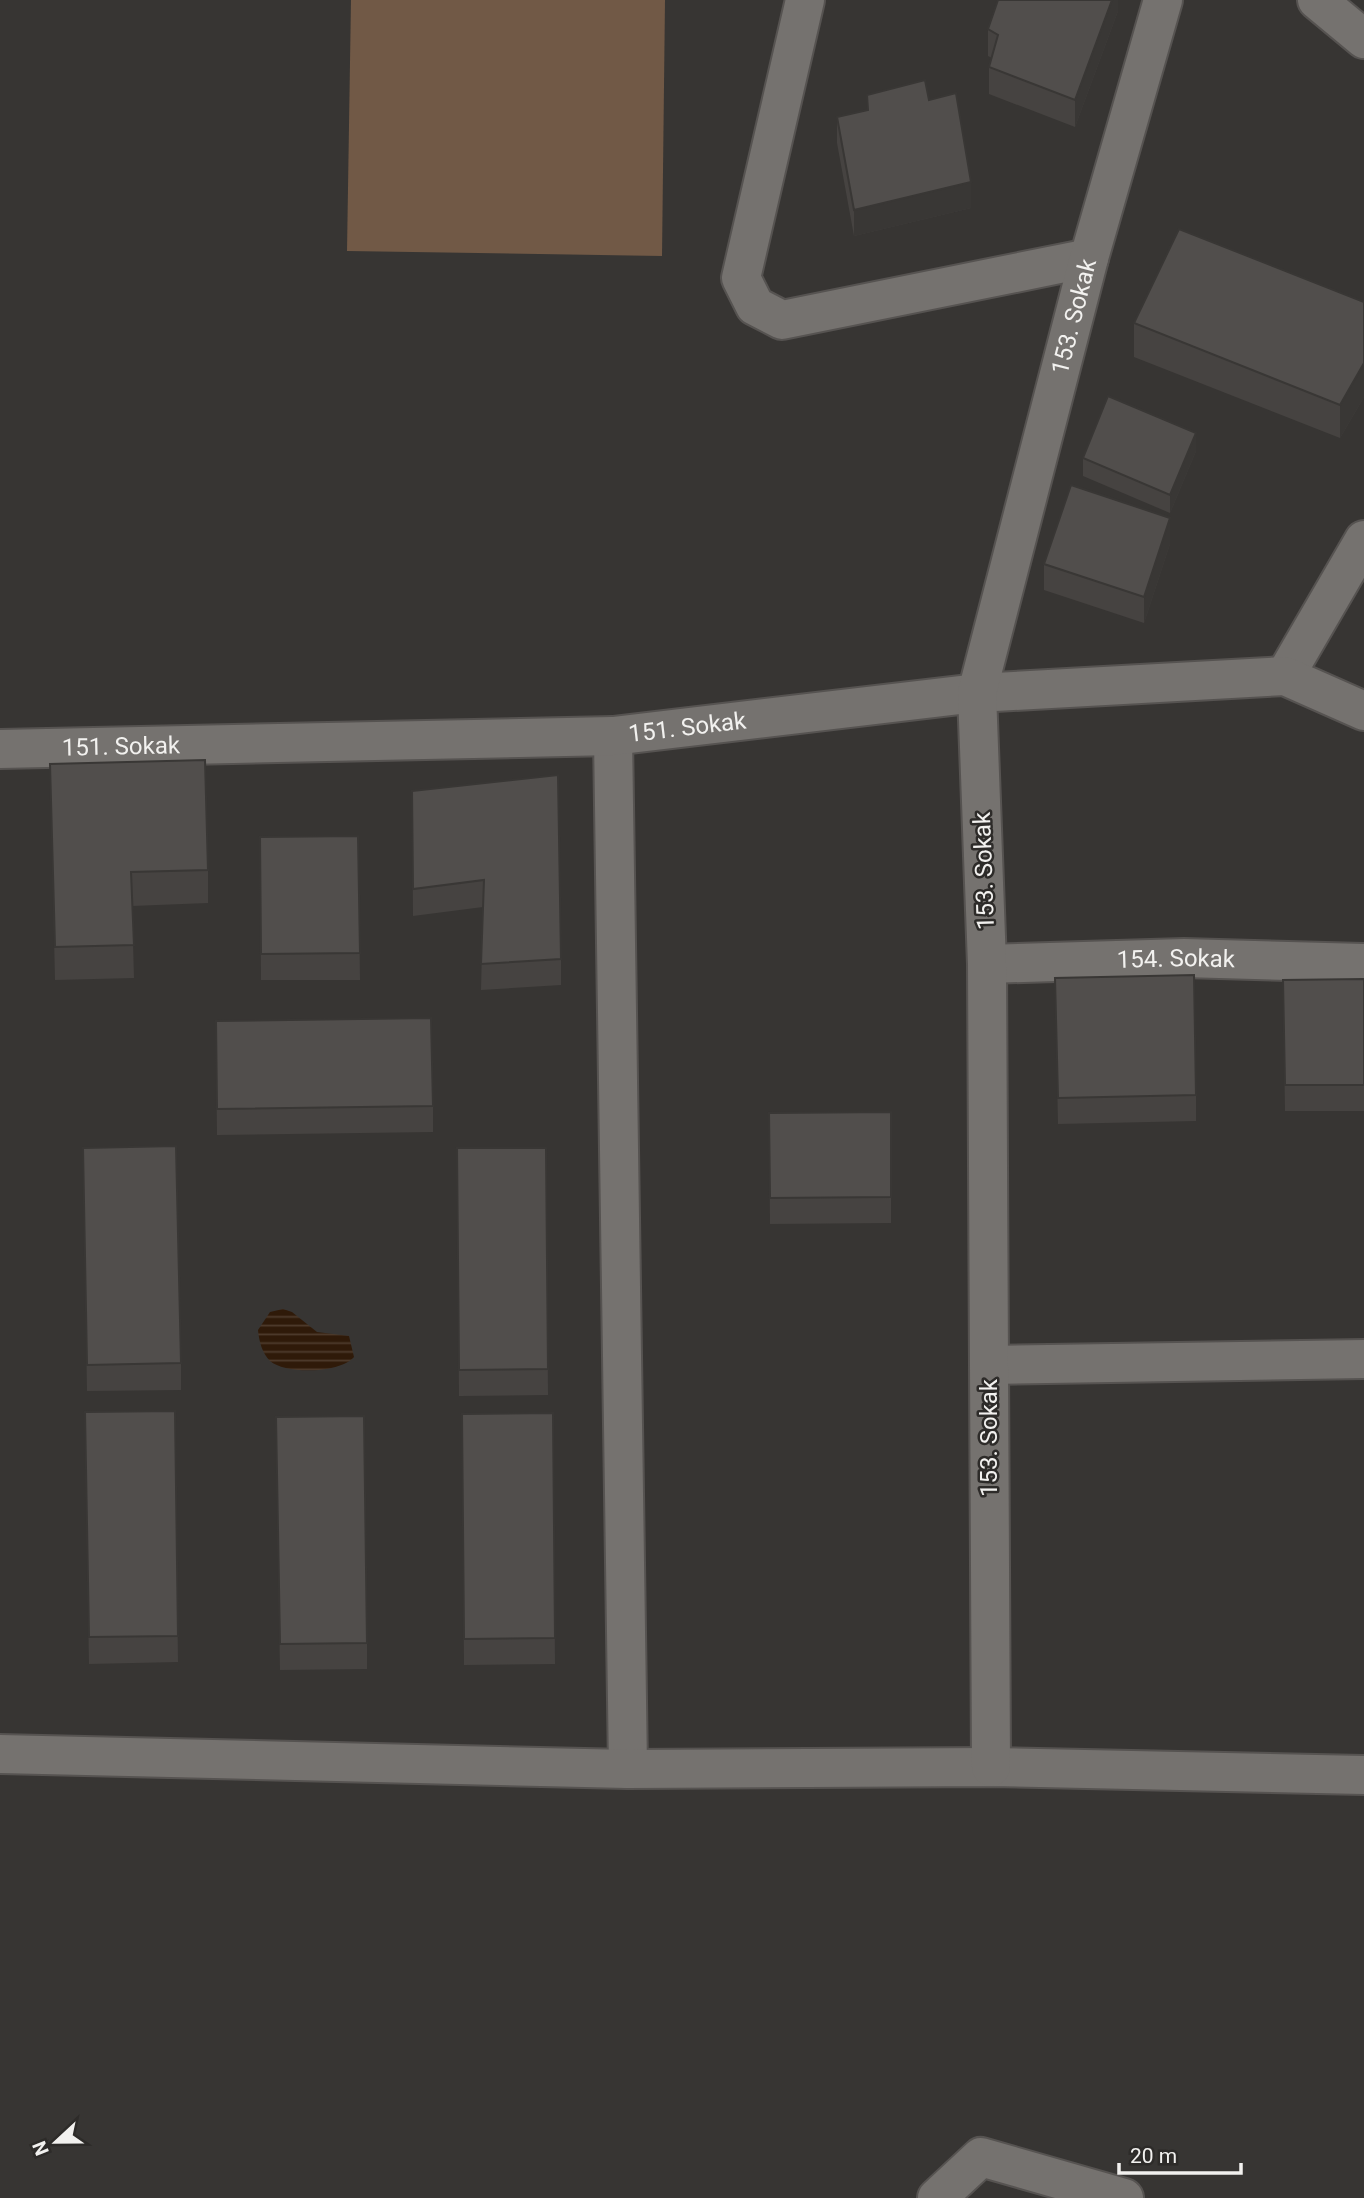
<svg xmlns="http://www.w3.org/2000/svg" width="1364" height="2198" font-family="Roboto,sans-serif">
<style>
.park{fill:#715946}
.water{fill:url(#water-rules)}
.lines{fill:none;stroke-linecap:round;stroke-linejoin:round}
.street-casing{stroke:#565351;stroke-width:42}
.secondary-casing{stroke:#565351;stroke-width:42}
.street{stroke:#75726f;stroke-width:38}
.secondary{stroke:#75726f;stroke-width:38}
.wall{fill:#464341}
.shaded-wall{fill:#393735}
.building{fill:#514e4c;stroke:#393735;stroke-width:2}
.labels{text-anchor:middle;dominant-baseline:central;stroke-width:5;stroke-linejoin:round;paint-order:stroke}
.street-label{font-size:24px;fill:#f2f1ef;stroke:#2d2b29}
</style>
<defs>
<pattern id="water-rules" width="6" height="5" patternUnits="userSpaceOnUse" patternTransform="scale(1.75)"><rect width="6" height="5" fill="#2f1a09"/><path d="M0 2.5h6" fill="none" stroke="#4e3c2d"/></pattern>
</defs>
<rect width="100%" height="100%" fill="#373533"/>
<path class="park" d="M351 0H665L662 256 347 251Z"/>
<path class="water" d="M283 1309 292 1312 317 1332 349 1336 354 1357C341 1373 286 1375 270 1361 262 1353 259 1341 258 1330L270 1312Z"/>
<g class="lines">
<defs>
<g id="street">
<path d="M805 0 741 278 755 306 782 320 1089 258"/>
<path d="M1285 676 1364 540"/>
<path d="M613 736 628 1769"/>
<path id="s1" d="M0 749 613 736 977 693 1285 676 1364 711"/>
<path id="s2" d="M987 964 1184 958 1364 963"/>
<path d="M989 1365 1364 1359"/>
<path d="M0 1754 628 1769 991 1767 1364 1775"/>
<path id="s3" d="M991 1767 987 964 977 693 1089 258 1163 0"/>
<path d="M937 2198 981 2157 1124 2198"/>
</g>
<path id="secondary" d="M1317 0 1364 39"/>
</defs>
<use href="#street" class="street-casing"/>
<use href="#secondary" class="secondary-casing"/>
<use href="#street" class="street"/>
<use href="#secondary" class="secondary"/>
</g>
<g class="wall">
<path d="M1118 0V11L1075 127 989 94V67L992 58 988 56V29Z"/>
<path d="M867 95 929 100 971 208 854 236 837 143V117L867 110Z"/>
<path d="M1364 302V397L1340 438 1134 357V323Z"/>
<path d="M1196 451 1170 513 1083 476V458Z"/>
<path d="M1170 544 1144 623 1044 590V564Z"/>
<path d="M50 764 208 870V903L132 906 134 978 55 980Z"/>
<path d="M412 791 561 959V985L481 990 483 907 413 916Z"/>
<path d="M358 836 360 980H261L260 837Z"/>
<path d="M1055 978 1196 1095V1121L1058 1124Z"/>
<path d="M1364 979V1111H1285L1283 980Z"/>
<path d="M216 1047 433 1106V1132L217 1135Z"/>
<path d="M891 1112V1223L770 1224 769 1113Z"/>
<path d="M83 1148 181 1363V1390L87 1391Z"/>
<path d="M457 1148H546L548 1395 459 1396Z"/>
<path d="M175 1411 178 1662 89 1664 85 1438Z"/>
<path d="M553 1413 555 1664 464 1665 462 1414Z"/>
<path d="M276 1443 367 1643V1669L280 1670Z"/>
</g>
<g class="shaded-wall">
<path d="M1112 0H1118V11L1075 127V100Z"/>
<path d="M971 182V208L854 236V210Z"/>
<path d="M1364 363V397L1340 438V405Z"/>
<path d="M1196 433V451L1170 513V495Z"/>
<path d="M1170 518V544L1144 623V597Z"/>
</g>
<g class="building">
<path d="M998 0H1112L1075 100 989 67 998 35 988 29Z"/>
<path d="M925 80 929 100 956 93 971 182 854 210 837 117 868 110 867 95Z"/>
<path d="M1179 229 1364 302V363L1340 405 1134 323Z"/>
<path d="M1108 396 1196 433 1170 495 1083 458Z"/>
<path d="M1071 485 1170 518 1144 597 1044 564Z"/>
<path d="M205 760 208 870 131 872 134 945 55 947 50 764Z"/>
<path d="M558 775 561 959 481 964 484 880 413 889 412 791Z"/>
<path d="M358 836 360 953 261 954 260 837Z"/>
<path d="M1194 975 1196 1095 1058 1098 1055 978Z"/>
<path d="M1364 979V1085H1285L1283 980Z"/>
<path d="M431 1018 433 1106 217 1109 216 1021Z"/>
<path d="M891 1112V1197L770 1198 769 1113Z"/>
<path d="M176 1146 181 1363 87 1365 83 1148Z"/>
<path d="M457 1148H546L548 1369 459 1370Z"/>
<path d="M175 1411 178 1636 89 1637 85 1412Z"/>
<path d="M553 1413 555 1638 464 1639 462 1414Z"/>
<path d="M364 1416 367 1643 280 1644 276 1417Z"/>
</g>
<g class="labels">
<g class="street-label">
<text stroke="none"><textPath href="#s3" startOffset="1463">153. Sokak</textPath></text>
<text stroke="none"><textPath href="#s1" startOffset="688">151. Sokak</textPath></text>
<text stroke="none"><textPath href="#s1" startOffset="121">151. Sokak</textPath></text>
<text transform="translate(984 871) rotate(-92)">153. Sokak</text>
<text stroke="none"><textPath href="#s2" startOffset="189">154. Sokak</textPath></text>
<text transform="translate(989 1438) rotate(-90)">153. Sokak</text>
</g>
</g>
<g transform="translate(56 2142) rotate(248)" stroke="#2d2b29" stroke-width="5" paint-order="stroke">
<path d="M0-5L12 26L0 18L-12 26Z" fill="#f2f1ef"/>
<text y="-10" font-size="19" font-weight="bold" text-anchor="middle" fill="#f2f1ef">N</text>
</g>
<path d="M1119 2163v10h122v-10" fill="none" stroke="#f2f1ef" stroke-width="3.5"/>
<text x="1130" y="2163" font-size="21" fill="#f2f1ef" stroke="#2d2b29" stroke-width="5" paint-order="stroke">20 m</text>
</svg>
